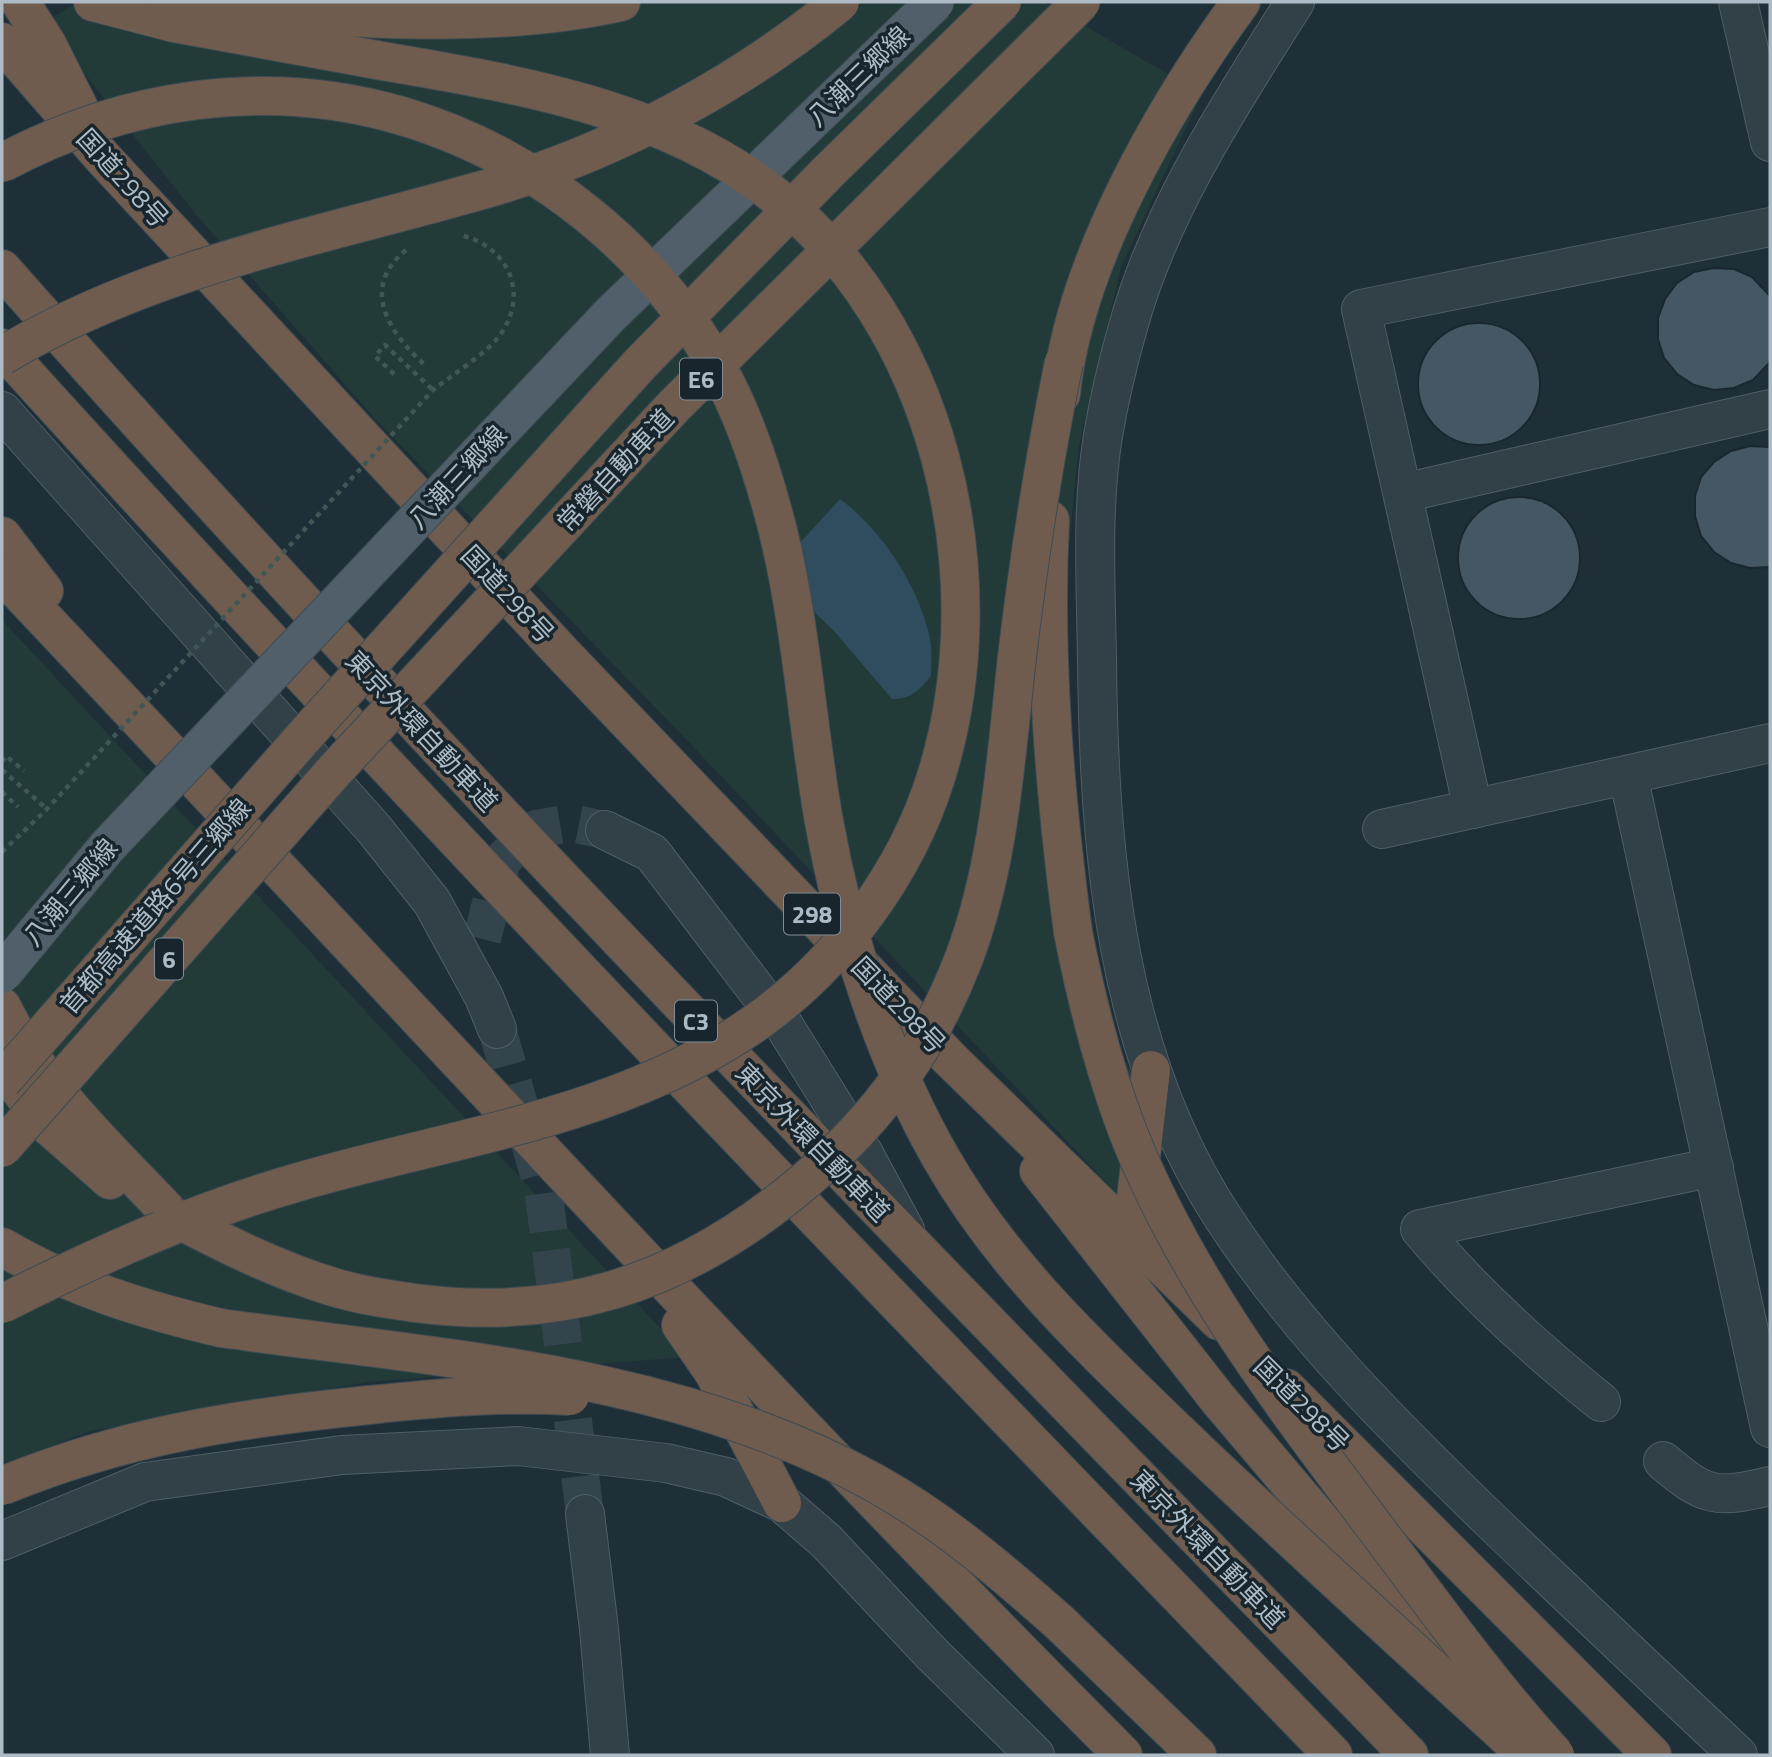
<svg xmlns="http://www.w3.org/2000/svg" width="1772" height="1757" font-family="'Titillium Web','Noto Sans JP',sans-serif">
<style>
.green{fill:#223b38;fill-rule:evenodd}
.water{fill:#2f4d5e}
.building{fill:#455762;stroke:#1a272f;stroke-width:2}
.lines{fill:none;stroke-linecap:round;stroke-linejoin:round}
.minor-tunnel{stroke:#34444d;stroke-width:38;stroke-dasharray:38 19;stroke-linecap:butt}
.minor-casing{stroke:#505e66;stroke-width:40}
.highway-casing{stroke:#3d4b53;stroke-width:40}
.path{stroke:#405755;stroke-width:4.5;stroke-dasharray:5 5;stroke-linecap:butt}
.minor{stroke:#324048;stroke-width:38}
.highway{stroke:#6f5c4f;stroke-width:38}
.major-bridge-casing{stroke:#3f4c55;stroke-width:40;stroke-linecap:butt}
.highway-bridge-casing{stroke:#3d4b53;stroke-width:40;stroke-linecap:butt}
.path-bridge{stroke:#405755;stroke-width:4.5;stroke-dasharray:5 5;stroke-linecap:butt}
.major-bridge{stroke:#505f69;stroke-width:38}
.highway-bridge{stroke:#6f5c4f;stroke-width:38}
.labels{text-anchor:middle;dominant-baseline:central;stroke-width:7;stroke-linejoin:round;paint-order:stroke}
.shield{fill:#18252d;stroke:#808e97;stroke-width:2}
.shield-label{font-size:24px;font-weight:bold;fill:#acbbc5}
.street-label{font-size:26px;fill:#acbbc5;stroke:#18252d}
</style>
<rect width="100%" height="100%" fill="#1f2f38"/>
<g class="green">
<path d="M79 2H1044L1202 94 1121 267 1078 450 1066 579 1069 779 1110 1032 1146 1099 1133 1211 684 737 377 421 193 211 44 22ZM840 499 890 552 920 608 834 631 795 594Z"/>
<path d="M2 620 687 1357 367 1382 91 1431 2 1464Z"/>
</g>
<path class="water" d="M840 499C882 530 919 587 930 638 932 650 931 664 931 676 919 690 912 699 892 699L834 631 795 594 789 555Z"/>
<g class="building">
<path d="M1714 268 1734 269 1752 277 1770 296V362L1753 380 1734 388 1714 390 1694 385 1677 374 1664 358 1658 339V318L1665 299 1677 283 1694 272Z"/>
<circle cx="1479" cy="384" r="61"/>
<path d="M1750 446 1770 447V567L1750 568 1731 563 1714 552 1701 536 1695 516V496L1701 477 1714 462 1731 451Z"/>
<circle cx="1519" cy="558" r="61"/>
</g>
<g class="lines">
<g class="minor-tunnel">
<path d="M482 939 502 860 536 829 571 823 605 830"/>
<path d="M497 1029 543 1188 585 1514"/>
</g>
<defs>
<g id="minor">
<path d="M1295 2C1231 103 1160 210 1128 327 1118 362 1109 400 1103 436 1091 509 1096 586 1097 660 1099 852 1115 1054 1224 1219 1296 1329 1392 1425 1486 1516 1570 1597 1654 1676 1738 1755"/>
<path d="M1738 2 1770 142"/>
<path d="M2 411 374 829 432 902 484 997 497 1029"/>
<path d="M1403 493 1770 409"/>
<path d="M1628 775 1770 1428"/>
<path d="M1473 809 1361 309 1770 227"/>
<path d="M1382 829 1770 743"/>
<path d="M605 830 652 853 785 1027 864 1154 905 1230"/>
<path d="M1601 1402C1535 1349 1474 1294 1420 1229L1714 1167"/>
<path d="M1663 1461C1705 1497 1716 1499 1770 1486"/>
<path d="M585 1514 599 1629 610 1755"/>
<path d="M2 1541 145 1482 342 1455 518 1446 666 1463 726 1477 782 1503 826 1541 932 1654 1035 1755"/>
</g>
<g id="highway">
<path d="M20 2 47 44 80 110"/>
<path d="M93 2 174 23 377 60"/>
<path d="M167 2C308 17 482 33 621 2"/>
<path d="M2 42 104 159 564 655 951 1060 1219 1321"/>
<path d="M2 269C454 780 933 1266 1409 1755"/>
<path d="M2 348C435 826 884 1291 1333 1755"/>
<path d="M1061 394C1074 263 1164 107 1241 2"/>
<path d="M1050 520C1043 658 1055 796 1073 932"/>
<path d="M2 536 44 591"/>
<path d="M2 574C375 968 740 1371 1123 1755"/>
<path d="M2 1007C42 1089 111 1151 172 1216"/>
<path d="M2 1066 44 1122 110 1180"/>
<path d="M1039 1171 1218 1399 1433 1653"/>
<path d="M1132 1233 1151 1070"/>
<path d="M2 1247C70 1287 144 1310 221 1328"/>
<path d="M681 1325 714 1373 782 1503"/>
<path d="M1286 1388 1652 1755"/>
<path d="M1059 1622 1197 1755"/>
</g>
</defs>
<use href="#minor" class="minor-casing"/>
<use href="#highway" class="highway-casing"/>
<g class="path">
<path d="M394 374 375 356 385 345 433 390"/>
<path d="M2 762 6 756 24 771"/>
<path d="M2 770 47 809"/>
<path d="M2 792 18 807"/>
</g>
<use href="#minor" class="minor"/>
<use href="#highway" class="highway"/>
<defs>
<path id="major-bridge" d="M2 974 107 847 611 314 935 2"/>
<g id="highway-bridge">
<path d="M2 163C124 98 267 76 402 116 537 156 658 253 723 378 748 425 765 480 778 531 801 625 807 722 823 816 844 933 882 1055 941 1158 1002 1265 1090 1347 1178 1432 1292 1542 1410 1648 1527 1755"/>
<path d="M2 356C153 265 329 235 496 186 620 149 741 83 840 2"/>
<path d="M1073 932C1086 998 1102 1063 1126 1127 1182 1273 1281 1402 1374 1526 1433 1604 1489 1683 1555 1755"/>
<path d="M2 1081 308 732 640 364 829 171 1002 2"/>
<path d="M2 1148 336 769 674 406 1081 2"/>
<path d="M172 1216C223 1243 275 1269 330 1286 358 1295 387 1299 415 1303 559 1322 675 1285 788 1195 870 1129 926 1057 964 958 1000 863 1006 756 1017 657 1029 557 1044 459 1064 362"/>
<path d="M2 1304C97 1256 192 1213 295 1183 451 1137 622 1118 758 1021 839 963 906 873 936 777 999 576 940 322 769 191 658 106 511 83 377 60"/>
<path d="M221 1328C442 1359 673 1372 873 1482 942 1520 1000 1570 1059 1622"/>
<path d="M2 1486C123 1436 239 1418 369 1405 436 1398 503 1392 570 1396"/>
</g>
</defs>
<use href="#major-bridge" class="major-bridge-casing"/>
<use href="#highway-bridge" class="highway-bridge-casing"/>
<g class="path-bridge">
<path d="M406 250C358 289 391 335 426 366"/>
<path d="M2 852 47 809 433 390C452 375 486 354 500 335 530 293 508 246 460 235"/>
</g>
<use href="#major-bridge" class="major-bridge"/>
<use href="#highway-bridge" class="highway-bridge"/>
</g>
<g class="labels">
<g class="shield">
<rect x="680" y="358.5" width="42" height="41" rx="5"/>
<rect x="784" y="893.5" width="56" height="41" rx="5"/>
<rect x="155" y="938.5" width="28" height="41" rx="5"/>
<rect x="675" y="1000.5" width="42" height="41" rx="5"/>
</g>
<g class="shield-label">
<text x="701" y="379">E6</text>
<text x="812" y="914">298</text>
<text x="169" y="959">6</text>
<text x="696" y="1021">C3</text>
</g>
<g class="street-label">
<text transform="translate(858 76) rotate(-44)">八潮三郷線</text>
<text transform="translate(123 178) rotate(48)">国道298号</text>
<text transform="translate(615 470) rotate(-47)">常磐自動車道</text>
<text transform="translate(457 477) rotate(-47)">八潮三郷線</text>
<text transform="translate(508 594) rotate(47)">国道298号</text>
<text transform="translate(422 731) rotate(47)">東京外環自動車道</text>
<text transform="translate(70 892) rotate(-50)">八潮三郷線</text>
<text transform="translate(155 906) rotate(-49)">首都高速道路6号三郷線</text>
<text transform="translate(899 1005) rotate(46)">国道298号</text>
<text transform="translate(813 1142) rotate(46)">東京外環自動車道</text>
<text transform="translate(1302 1404) rotate(45)">国道298号</text>
<text transform="translate(1208 1549) rotate(46)">東京外環自動車道</text>
</g>
</g>
<rect width="1772" height="1757" fill="none" stroke="#acbbc5" stroke-width="7"/>
</svg>
